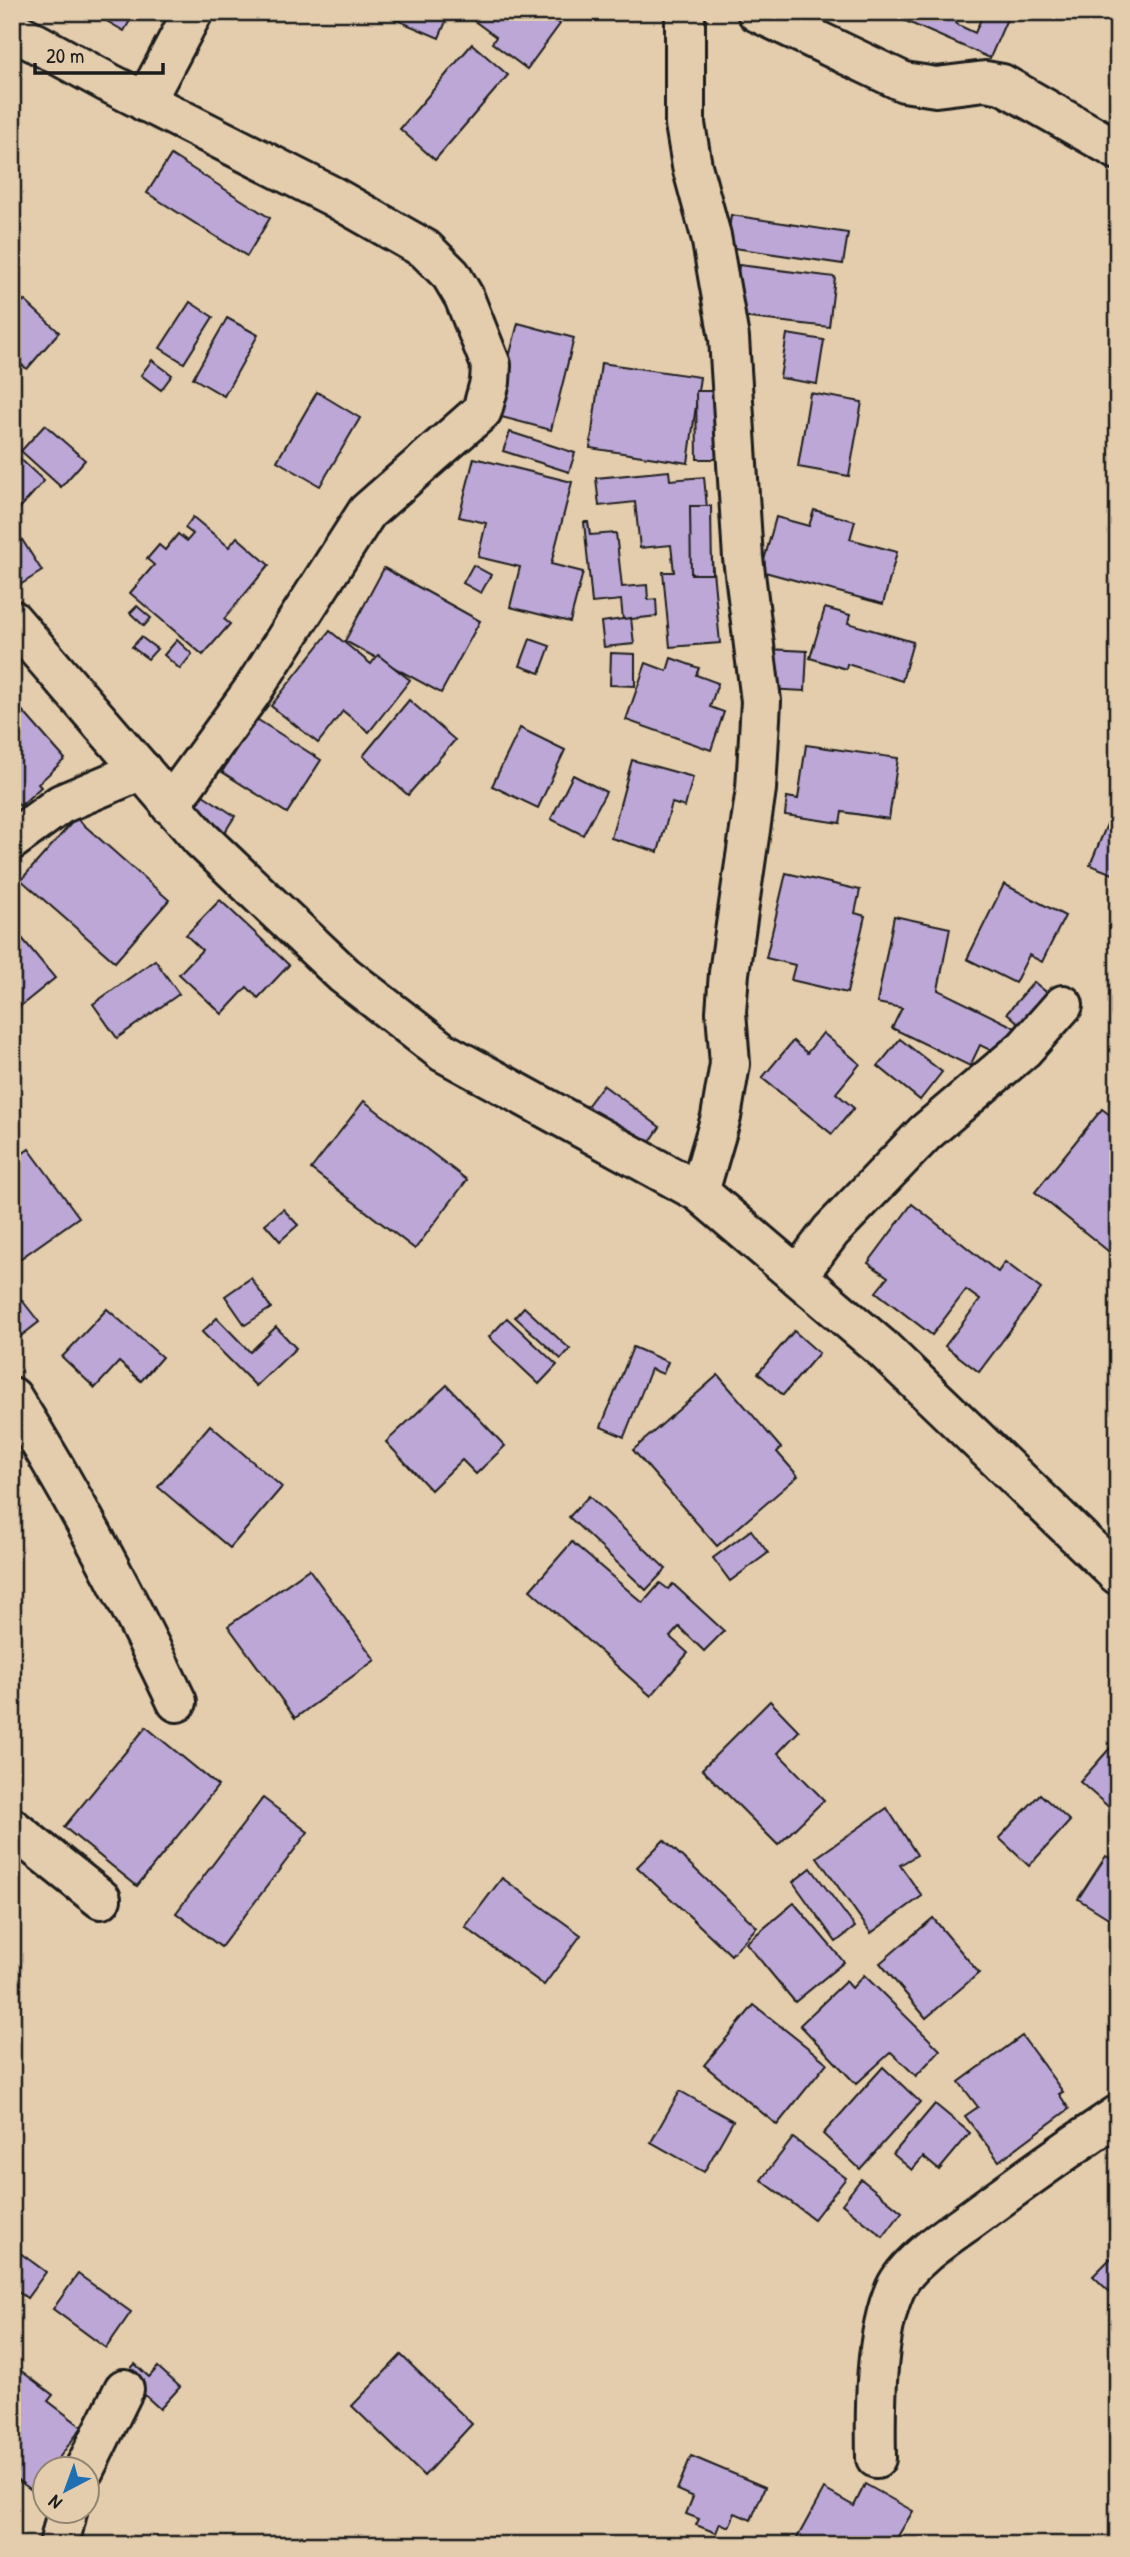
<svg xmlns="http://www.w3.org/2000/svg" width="1130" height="2557" font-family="'Patrick Hand',sans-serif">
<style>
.building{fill:#bca7d6;stroke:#1c1c1c;stroke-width:2}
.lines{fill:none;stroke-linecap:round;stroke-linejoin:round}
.street-casing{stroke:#1c1c1c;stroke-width:44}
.street{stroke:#e3cdad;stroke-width:38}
</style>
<rect width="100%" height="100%" fill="#e3cdad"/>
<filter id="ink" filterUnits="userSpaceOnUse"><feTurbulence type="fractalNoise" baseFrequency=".0143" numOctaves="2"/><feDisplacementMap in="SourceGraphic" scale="14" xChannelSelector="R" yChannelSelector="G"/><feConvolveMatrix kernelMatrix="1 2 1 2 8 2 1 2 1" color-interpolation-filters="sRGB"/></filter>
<g filter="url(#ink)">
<g class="building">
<path d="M91 12H135L124 31Z"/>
<path d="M378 12H450L439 38Z"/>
<path d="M473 12H548L560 24 527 69 492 43 496 37 469 17Z"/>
<path d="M885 12H961L956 24 975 33 984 12H1010L990 58Z"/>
<path d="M472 44 508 75 435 160 400 129Z"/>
<path d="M171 155 270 218 247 256 147 193Z"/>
<path d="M731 215 848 233 843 264 727 247Z"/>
<path d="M739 265 835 277 829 327 733 316Z"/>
<path d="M24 300 59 332 27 369 12 357V313Z"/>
<path d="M190 302 213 317 184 363 160 348Z"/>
<path d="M227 318 258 335 224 396 193 378Z"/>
<path d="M518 323 574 338 551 430 494 415Z"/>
<path d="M787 334 824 340 817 384 780 378Z"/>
<path d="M152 360 172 375 161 390 141 375Z"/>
<path d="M601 363 700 377 688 463 590 448Z"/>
<path d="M696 391H722L721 459H697Z"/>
<path d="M317 392 360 418 320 486 277 461Z"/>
<path d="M810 393 862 402 849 476 798 467Z"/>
<path d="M45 425 85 460 61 487 21 451Z"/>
<path d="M510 432 575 453 569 472 503 451Z"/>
<path d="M15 454 44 481 19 509 12 503Z"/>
<path d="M474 458 572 482 551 564 583 572 570 622 510 607 520 567 478 557 486 523 459 517Z"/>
<path d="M669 471 670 480 704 477 720 643 670 647 663 572H674L671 545 640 548 635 502 599 506 596 478Z"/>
<path d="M690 506H711L712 574H691Z"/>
<path d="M814 510 855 521 850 539 897 552 883 604 761 571 776 517 809 526Z"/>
<path d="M193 517 229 547 237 537 269 565 224 619 230 624 203 655 130 593 154 565 147 559 159 545 165 550 178 534 187 541 193 534 185 528Z"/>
<path d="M584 522H588L590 535 616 533 622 587 647 585 648 600 656 599 657 616 623 620 621 600 592 603Z"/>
<path d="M12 524 42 571 12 590Z"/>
<path d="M473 565 491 575 481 593 463 583Z"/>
<path d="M384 568 480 621 441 693 345 641Z"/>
<path d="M137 606 151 618 144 626 130 613Z"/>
<path d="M825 608 850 615 848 623 913 642 902 681 847 664 846 669 810 658Z"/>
<path d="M631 618 634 644 604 647 601 622Z"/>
<path d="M330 631 371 664 378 655 410 680 369 732 343 711 318 743 271 706Z"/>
<path d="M141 637 157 649 148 659 132 647Z"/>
<path d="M530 639 550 646 540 673 520 666Z"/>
<path d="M177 640 192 654 180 669 164 655Z"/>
<path d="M767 649 807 651 805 691 766 689Z"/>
<path d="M611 653 635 654V686L610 685Z"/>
<path d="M671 658 699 668 696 675 718 683 710 707 724 712 711 750 626 720 646 663 667 671Z"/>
<path d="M12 699 65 759 38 784 41 787 20 806 12 797Z"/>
<path d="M409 700 455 740 408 795 363 756Z"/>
<path d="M255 718 321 760 287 813 222 772Z"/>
<path d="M520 728 565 750 538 808 492 786Z"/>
<path d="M806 745 898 758 889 819 842 812 840 823 785 815 787 797 798 799Z"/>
<path d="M632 760 693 777 685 807 672 803 658 852 611 838Z"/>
<path d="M573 775 606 792 583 835 551 819Z"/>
<path d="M203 795 235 816 221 838 189 817Z"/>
<path d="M1118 798V876L1090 865Z"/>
<path d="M76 818 169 900 115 962 21 880Z"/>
<path d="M786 873 860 890 855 913 865 916 847 993 791 980 795 965 766 958Z"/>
<path d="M1004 884 1065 916 1042 962 1029 955 1015 983 967 959Z"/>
<path d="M220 900 289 965 258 998 247 987 222 1014 179 974 202 950 186 935Z"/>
<path d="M894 916 950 928 938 990 1022 1031 1009 1059 980 1045 970 1066 892 1028 902 1008 877 1003Z"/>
<path d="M12 926 55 978 12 1013Z"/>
<path d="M155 960 179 994 117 1038 93 1004Z"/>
<path d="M1034 982 1056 1000 1029 1032 1007 1013Z"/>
<path d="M823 1033 860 1064 836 1093 854 1108 832 1134 762 1078 793 1041 807 1053Z"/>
<path d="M900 1039 942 1072 920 1100 878 1066Z"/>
<path d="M603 1085 660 1127 643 1152 585 1109Z"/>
<path d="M364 1101 467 1180 415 1249 311 1169Z"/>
<path d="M1102 1109 1118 1121V1259L1035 1192Z"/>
<path d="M29 1149 79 1217 14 1263 12 1161Z"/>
<path d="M912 1204 998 1272 1005 1262 1041 1289 979 1372 945 1346 980 1300 966 1290 932 1335 876 1292 888 1277 868 1263Z"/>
<path d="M283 1209 298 1225 280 1241 265 1224Z"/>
<path d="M251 1278 271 1308 245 1325 225 1296Z"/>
<path d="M14 1290 39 1322 12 1343V1292Z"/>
<path d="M524 1307 570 1349 561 1359 515 1317Z"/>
<path d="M107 1309 162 1357 141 1381 119 1362 95 1388 62 1357Z"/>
<path d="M217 1318 250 1352 276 1327 296 1348 256 1386 202 1332Z"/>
<path d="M507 1318 557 1365 539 1384 489 1337Z"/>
<path d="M794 1331 819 1353 783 1395 758 1373Z"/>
<path d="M633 1347 668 1362 663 1374 651 1369 624 1437 601 1427Z"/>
<path d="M718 1375 781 1448 777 1452 798 1476 717 1546 633 1450Z"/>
<path d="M447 1385 505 1446 476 1474 462 1460 431 1490 386 1442Z"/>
<path d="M210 1425 282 1487 230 1548 158 1487Z"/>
<path d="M589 1496 666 1569 646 1590 569 1517Z"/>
<path d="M751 1530 768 1553 730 1581 713 1558Z"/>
<path d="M572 1542 643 1603 660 1583 668 1589 673 1584 724 1631 704 1651 679 1627 670 1637 688 1653 651 1696 530 1590Z"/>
<path d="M309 1569 375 1660 295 1718 228 1626Z"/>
<path d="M770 1701 799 1731 778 1753 824 1800 778 1845 702 1769Z"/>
<path d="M146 1727 218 1786 137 1886 64 1827Z"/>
<path d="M1118 1739V1815L1080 1782Z"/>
<path d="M1040 1794 1070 1821 1029 1866 999 1838Z"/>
<path d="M263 1798 308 1832 221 1947 176 1913Z"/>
<path d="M887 1808 917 1855 900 1865 922 1896 871 1933 817 1857Z"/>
<path d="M664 1840 757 1927 731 1955 637 1867Z"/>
<path d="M1106 1856 1118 1863V1924L1078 1899Z"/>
<path d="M811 1868 855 1927 836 1942 793 1882Z"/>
<path d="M502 1878 581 1935 544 1985 465 1927Z"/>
<path d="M794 1903 844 1962 795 2002 746 1943Z"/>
<path d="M933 1918 979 1973 926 2018 880 1963Z"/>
<path d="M864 1975 940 2050 916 2076 891 2052 856 2084 800 2025 846 1981 852 1988Z"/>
<path d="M754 2005 827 2063 777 2125 704 2065Z"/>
<path d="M1022 2036 1063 2092 1059 2094 1069 2109 999 2161 965 2116 978 2107 959 2082Z"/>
<path d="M883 2067 920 2102 860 2169 823 2134Z"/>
<path d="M680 2091 733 2121 704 2172 651 2142Z"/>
<path d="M935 2104 970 2133 939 2170 923 2157 912 2170 893 2154Z"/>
<path d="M793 2138 846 2178 814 2219 761 2180Z"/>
<path d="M861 2179 902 2212 883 2237 842 2204Z"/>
<path d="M12 2247 46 2272 27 2298 12 2287Z"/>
<path d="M1118 2251V2300L1093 2276Z"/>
<path d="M78 2274 131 2312 106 2348 53 2309Z"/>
<path d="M401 2355 472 2424 424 2476 352 2406Z"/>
<path d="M12 2364 53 2395 48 2401 82 2427 50 2470H46V2475L33 2491 12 2476Z"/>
<path d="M135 2364 149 2377 158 2367 180 2387 160 2409 124 2376Z"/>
<path d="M691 2456 765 2487 751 2520 735 2513 729 2527 720 2523 716 2533 696 2525 699 2519 686 2514 693 2497 677 2490Z"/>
<path d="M865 2484 913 2511 898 2536 904 2539 900 2545H804L796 2540 824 2489 854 2506Z"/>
</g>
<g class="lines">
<defs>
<g id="street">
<path d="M685 12V124L692 166 711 236 729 338 743 558 761 701 756 789 729 973 726 1012 730 1064 721 1117 699 1192"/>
<path d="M757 12 904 82 936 87 985 81 1002 84 1118 150"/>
<path d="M12 30 109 83 332 196 425 249 451 275 464 297 491 365 490 382 482 411 367 512 251 693 170 805"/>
<path d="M145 102 193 12"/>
<path d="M12 620 201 839 344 975 443 1052 699 1192 883 1349 1118 1575"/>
<path d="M12 840 61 804 142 770"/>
<path d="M798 1275 831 1231 925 1133 1024 1049 1063 1005"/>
<path d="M12 1397C74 1495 127 1597 177 1702"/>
<path d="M12 1828 101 1899"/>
<path d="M876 2458C875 2409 875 2334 895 2289 908 2260 953 2233 978 2214 1024 2180 1070 2147 1118 2115"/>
<path d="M84 2470 124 2389"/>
<path d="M59 2545 67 2512"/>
</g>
</defs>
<use href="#street" class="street-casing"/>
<use href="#street" class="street"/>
</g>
</g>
<rect width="1130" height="2557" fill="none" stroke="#e3cdad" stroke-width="42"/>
<rect x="21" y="21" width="1088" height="2515" fill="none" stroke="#1c1c1c" stroke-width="2.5" filter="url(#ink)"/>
<g transform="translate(66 2490) rotate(221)"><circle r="33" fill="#e3cdad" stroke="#938673" stroke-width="2"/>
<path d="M0-5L12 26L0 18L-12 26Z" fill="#1f6fb2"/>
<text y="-10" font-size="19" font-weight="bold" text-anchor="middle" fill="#1c1c1c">N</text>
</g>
<path d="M35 63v10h128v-10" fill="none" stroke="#1c1c1c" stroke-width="3.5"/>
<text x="46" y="63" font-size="21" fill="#1c1c1c" stroke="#e3cdad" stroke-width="5" paint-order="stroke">20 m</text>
</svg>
